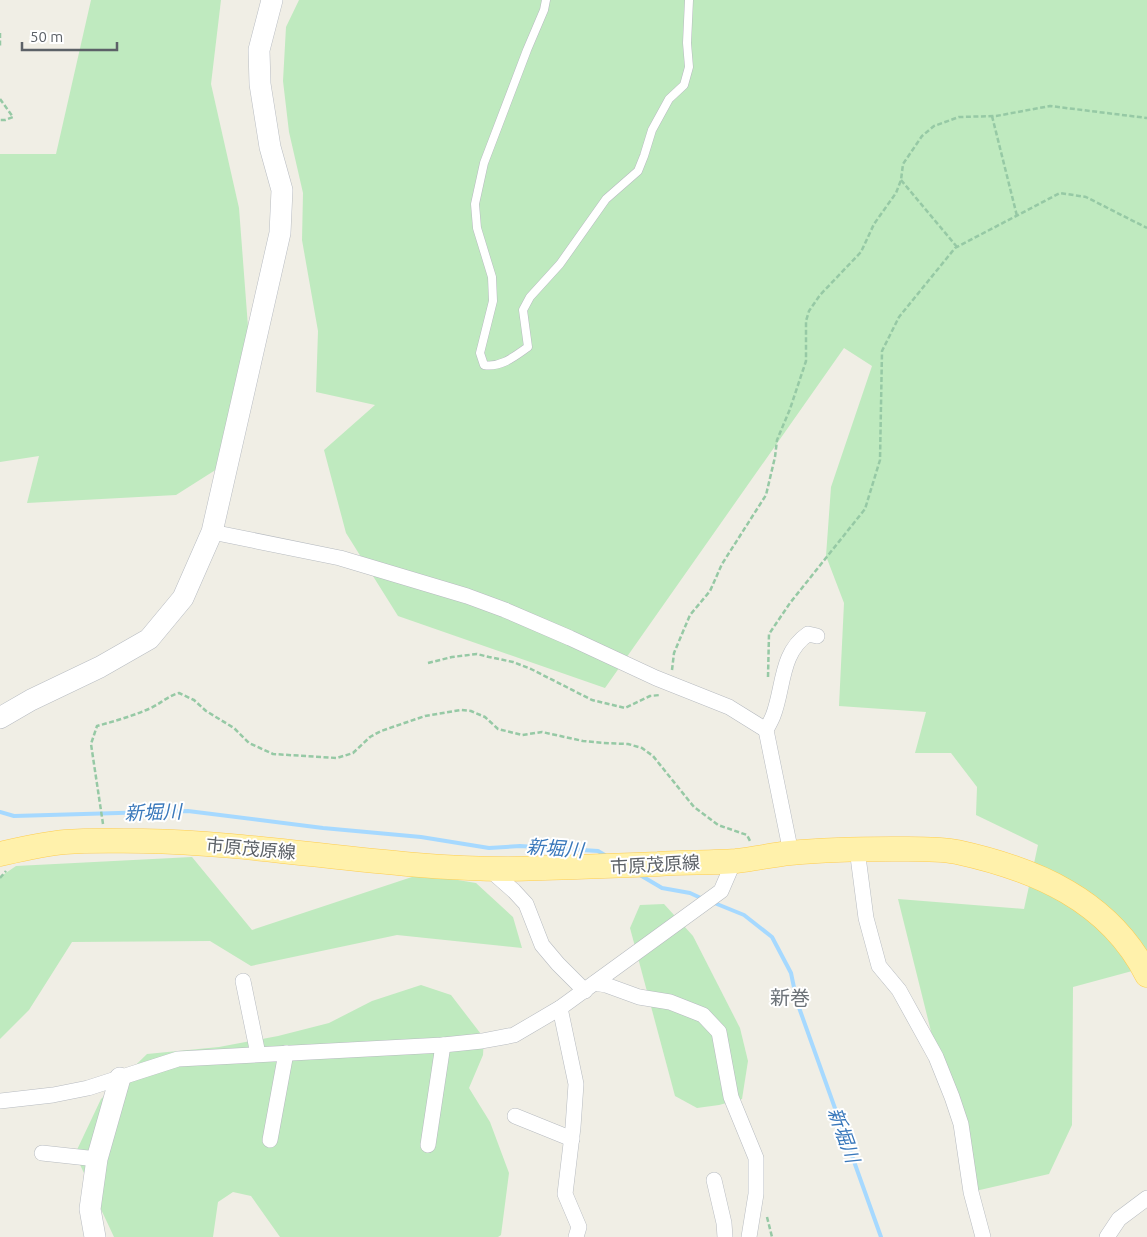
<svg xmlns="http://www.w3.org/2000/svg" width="1147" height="1237" font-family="Ubuntu,'Noto Sans JP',sans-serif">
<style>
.green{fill:#bfeabf}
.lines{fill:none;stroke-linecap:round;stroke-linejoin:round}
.stream{stroke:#a6d9ff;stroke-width:4}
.lane-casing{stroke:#b7bbc0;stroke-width:9}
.street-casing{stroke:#b7bbc0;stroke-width:16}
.secondary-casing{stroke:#b8bcc2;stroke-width:22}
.primary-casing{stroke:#fecd50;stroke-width:25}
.path{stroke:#96c9a5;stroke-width:2.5;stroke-dasharray:5 2.5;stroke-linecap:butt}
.lane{stroke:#fff;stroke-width:8}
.street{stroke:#fff;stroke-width:15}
.secondary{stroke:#fff;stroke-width:21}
.primary{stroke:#fff1ab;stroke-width:24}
.labels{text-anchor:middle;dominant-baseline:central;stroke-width:4;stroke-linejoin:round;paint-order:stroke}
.street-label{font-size:18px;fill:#5c6167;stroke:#fff}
.water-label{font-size:19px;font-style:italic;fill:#3978bb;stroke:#fff}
.quarter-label{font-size:20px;fill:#6d7379;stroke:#fff}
</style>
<rect width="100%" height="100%" fill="#f0eee5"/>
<g class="green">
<path d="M91 0H221L211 84 239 208 250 353 217 469 176 495 27 503 39 456 0 462V154H56Z"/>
<path d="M299 0H1147V967L1073 987 1072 1125 1049 1174 971 1192 898 899 1024 909 1038 845 976 815 977 787 951 753H915L926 712 839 706 844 603 826 556 831 487 872 366 844 348 605 688 398 616 346 533 324 450 375 405 316 392 318 331 302 240 303 193 289 132 283 81 286 27Z"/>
<path d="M192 857 252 930 421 874 476 883 513 917 522 948 397 935 251 966 210 941 72 942 29 1010 0 1039V877L16 866Z"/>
<path d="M664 904 693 936 740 1028 748 1061 742 1099 719 1105 697 1108 675 1096 630 928 640 905Z"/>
<path d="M421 985 451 995 484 1038 483 1055 469 1088 490 1122 509 1173 501 1235 498 1237H280L251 1196 233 1192 218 1202 213 1237H114L75 1154 101 1099 147 1054 219 1047 278 1036 329 1023 372 1001Z"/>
</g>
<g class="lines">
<g class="stream">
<path d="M0 812 14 816 188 811 323 828 421 837 489 848 520 846 598 851 608 857"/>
<path d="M640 875 662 888 690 893 703 899"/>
<path d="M712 902 744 915 772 937 791 973 797 1002 881 1237"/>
</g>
<defs>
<path id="lane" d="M546 0 544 10 527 50 484 163 475 204 477 228 492 277 493 301 480 353 484 365C501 368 515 356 528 347L523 310 530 297 560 264 606 199 638 171 644 156 652 130 669 99 684 85 689 67 687 43 689 0"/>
<g id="street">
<path d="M212 532 340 558 467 596 505 610 570 638 656 678 729 707 766 730"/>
<path d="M857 849 866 918 879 966 899 990 936 1057 952 1097 961 1124 971 1192 983 1237"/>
<path d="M791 853 766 730C768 726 771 721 773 716 784 688 780 653 808 634L817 636"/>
<path d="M489 869 514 891 526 904 542 945 558 964 585 991"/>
<path d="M243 981 258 1054"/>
<path d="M595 983 606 985 639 997 670 1002 703 1015 719 1032 731 1097 756 1158V1194L749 1237"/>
<path d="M560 1008 576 1084 573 1127 565 1194 579 1227 576 1237"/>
<path d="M0 1101 53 1095 88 1088 178 1059 443 1045 482 1041 514 1035 560 1008 721 891 734 861"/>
<path d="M515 1116 572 1139"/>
<path d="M270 1140 286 1053"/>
<path d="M428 1145 443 1045"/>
<path d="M42 1153 97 1159"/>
<path d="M714 1180 724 1223 725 1237"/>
<path d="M1107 1237 1119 1219 1147 1198"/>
</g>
<g id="secondary">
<path d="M0 718 31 700 100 667 149 639 183 598 212 532 280 233 282 190 270 147 260 84 259 50 272 0"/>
<path d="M95 1237 90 1209 97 1159 120 1078"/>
</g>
<path id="primary" d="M0 854C22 849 43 844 65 842 91 840 117 841 143 841 265 843 386 869 508 869 558 868 608 866 658 864 684 862 710 863 736 861 754 859 772 855 790 853 823 850 858 849 892 849 913 849 936 848 957 852 1035 869 1109 900 1147 975"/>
</defs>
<use href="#lane" class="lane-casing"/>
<use href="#street" class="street-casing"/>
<use href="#secondary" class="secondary-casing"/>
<use href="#primary" class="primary-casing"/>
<g class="path">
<path d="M0 33V48"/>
<path d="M0 99 13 117 5 120H0"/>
<path d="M992 116 1017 216"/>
<path d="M901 180 957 247"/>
<path d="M428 663 452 657 477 654 489 657 513 662 531 669 592 700 625 708 650 696 660 695"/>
<path d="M672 670 674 653 690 615 710 591 722 564 766 495 775 457 777 440 790 409 806 361V321L809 311 820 295 861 252 874 224 896 193 901 180 903 164 922 136 934 126 959 117 996 116 1050 106 1147 118"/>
<path d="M768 677 769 634 790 603 865 509 880 460 882 351 899 317 955 248 1060 193 1086 197 1147 228"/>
<path d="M103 824 91 744 97 726C115 721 133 716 151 708 161 703 168 696 179 693L194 700 206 711 234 728 249 743 273 754 337 758 353 753 370 737 381 731 425 716 461 710 471 711 485 717 498 729 522 735 542 732 583 741 603 743 628 744 642 748 653 756 694 807 718 825 747 835 750 841"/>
<path d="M0 878 6 871"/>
<path d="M767 1217 772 1237"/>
</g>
<use href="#lane" class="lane"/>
<use href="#street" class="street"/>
<use href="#secondary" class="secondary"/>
<use href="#primary" class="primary"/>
</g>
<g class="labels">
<g class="street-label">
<text transform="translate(251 848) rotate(5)">市原茂原線</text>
<text transform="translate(655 864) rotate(-3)">市原茂原線</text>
</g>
<g class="water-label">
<text transform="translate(153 812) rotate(-2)">新堀川</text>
<text transform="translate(555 848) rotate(4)">新堀川</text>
<text transform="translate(844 1135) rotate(70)">新堀川</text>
</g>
<g class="quarter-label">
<text x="790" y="997">新巻</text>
</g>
</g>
<path d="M22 42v8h95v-8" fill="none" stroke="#5c6167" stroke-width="2.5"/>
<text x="30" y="42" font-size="15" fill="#5c6167" stroke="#ffffff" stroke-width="4" paint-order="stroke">50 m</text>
</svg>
